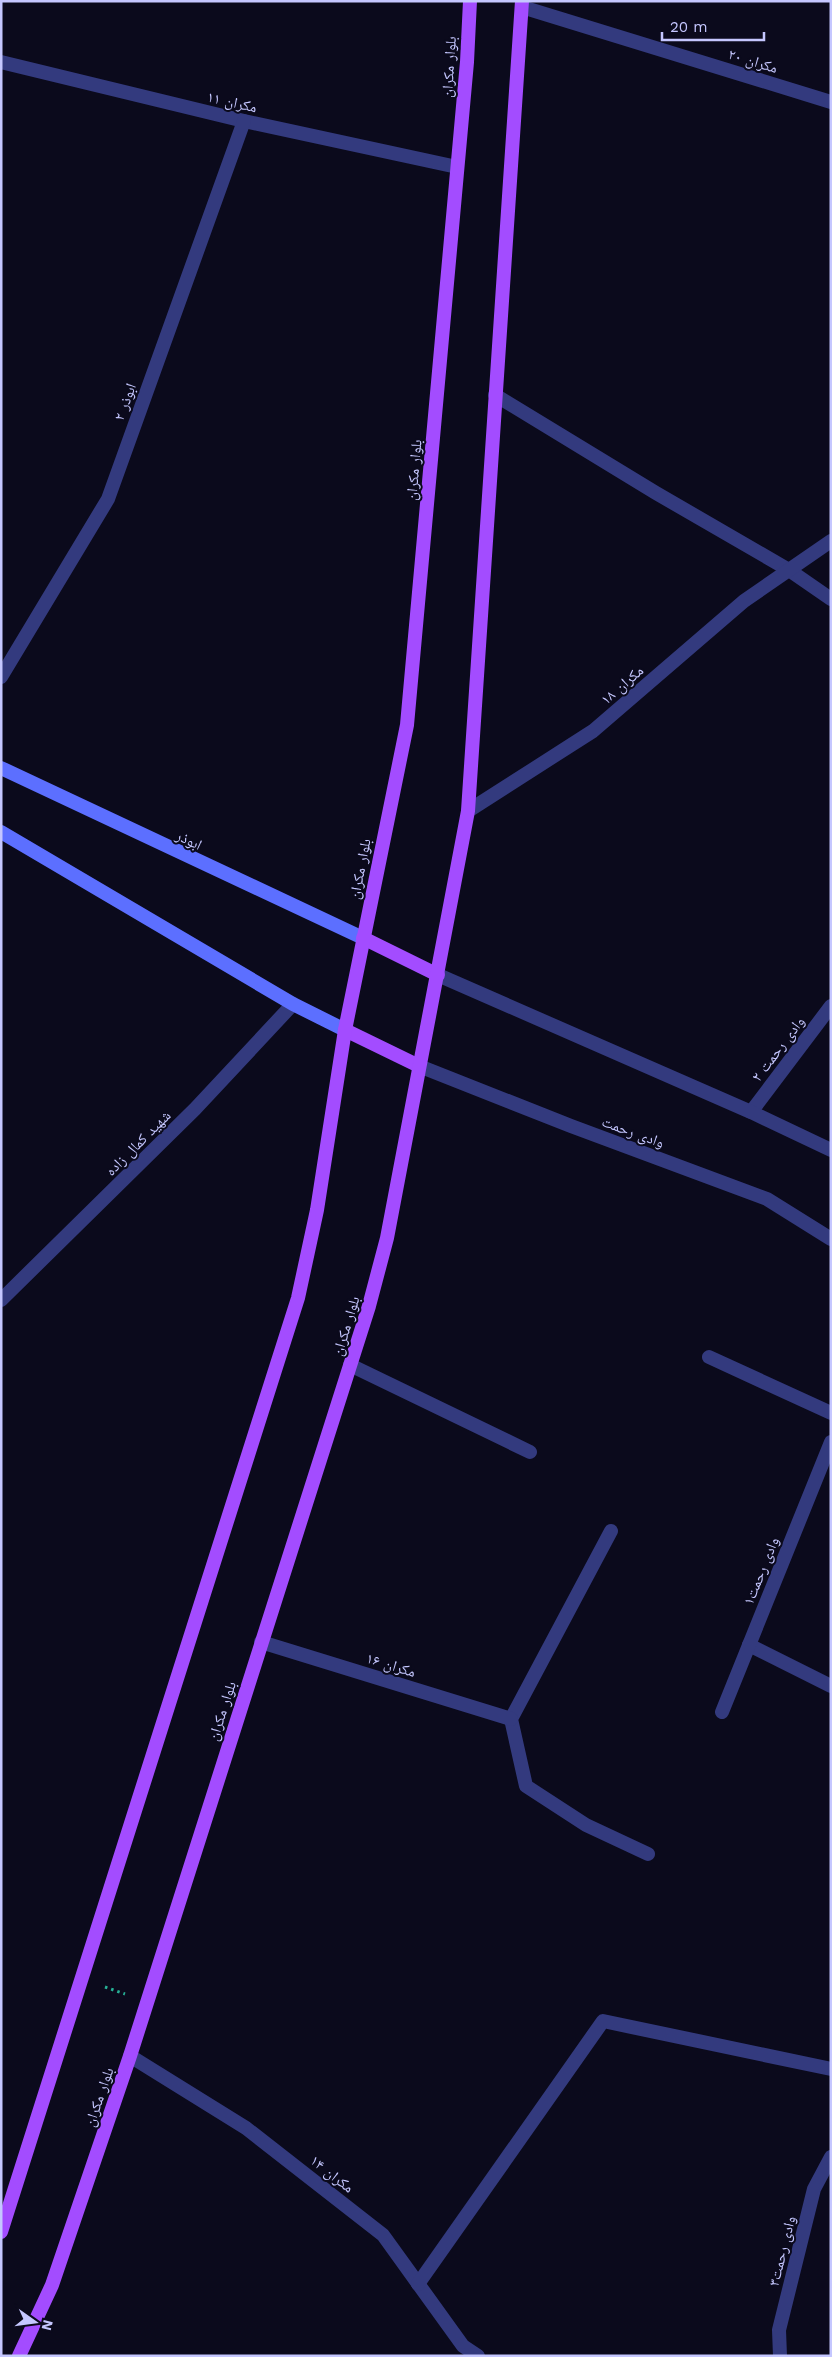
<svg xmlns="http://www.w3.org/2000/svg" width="832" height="2357" font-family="'Work Sans','Noto Naskh Arabic',sans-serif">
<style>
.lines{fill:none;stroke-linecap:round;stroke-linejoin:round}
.path{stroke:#27b196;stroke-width:3;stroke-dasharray:2.5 4;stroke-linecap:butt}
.minor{stroke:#333a7e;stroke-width:14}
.tertiary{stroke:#333a7e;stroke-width:14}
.secondary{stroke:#5c6fff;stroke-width:14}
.primary{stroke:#a34cff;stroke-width:14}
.labels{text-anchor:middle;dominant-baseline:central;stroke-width:4;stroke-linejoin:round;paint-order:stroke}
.street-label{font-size:15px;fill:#c5c7ff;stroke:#0b0a1c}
</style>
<rect width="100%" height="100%" fill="#0b0a1c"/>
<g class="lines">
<path class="path" d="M105 1987 125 1994"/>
<g class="minor">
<path d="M522 7 831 102"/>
<path d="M1 62 244 121 457 167"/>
<path d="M495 395 656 493 789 570 831 599"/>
<path d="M1 677 108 499 244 121"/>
<path d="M468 811 593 731 744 601 831 541"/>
<path d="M751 1112 831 1006"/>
<path d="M709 1357 831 1413"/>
<path d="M350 1365 530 1452"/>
<path d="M611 1531 511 1719 526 1786 586 1825 648 1854"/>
<path d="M261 1642 511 1719"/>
<path d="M749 1645 831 1686"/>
<path d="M722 1712 831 1442"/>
<path d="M130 2056 246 2128 383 2235 463 2346 478 2356"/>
<path d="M418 2284 603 2021 831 2069"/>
<path d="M780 2356 779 2330 814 2189 831 2157"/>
</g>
<g class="tertiary">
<path d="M438 975 751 1112 831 1150"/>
<path d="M419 1066 571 1126 767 1199 831 1239"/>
<path d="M1 1300 195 1109 293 1004"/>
</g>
<g class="secondary">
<path d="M1 768 363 938"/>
<path d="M1 832 293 1004 345 1030"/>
</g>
<g class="primary">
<path d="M363 938 438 975"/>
<path d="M345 1030 419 1066"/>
<path d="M1 2232 298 1298 317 1210 345 1030 407 725 467 62 470 1"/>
<path d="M19 2356 52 2285 130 2056 369 1306 387 1238 468 811 522 1"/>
</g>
</g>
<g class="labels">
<g class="street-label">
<text transform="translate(753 61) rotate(17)">مکران ۲۰</text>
<text transform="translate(449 67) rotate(-86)">بلوار مکران</text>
<text transform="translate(232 102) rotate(13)">مکران ۱۱</text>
<text transform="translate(125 402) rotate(-70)">ابوذر ۲</text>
<text transform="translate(414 470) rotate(-85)">بلوار مکران</text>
<text transform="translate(622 685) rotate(-41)">مکران ۱۸</text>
<text transform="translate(189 840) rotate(26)">ابوذر</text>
<text transform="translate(360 869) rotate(-79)">بلوار مکران</text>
<text transform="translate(778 1049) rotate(-53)">وادی رحمت ۲</text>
<text transform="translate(633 1132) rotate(20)">وادی رحمت</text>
<text transform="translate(138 1143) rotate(-45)">شهید کمال زاده</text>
<text transform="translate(346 1326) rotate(-73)">بلوار مکران</text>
<text transform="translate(761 1571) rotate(-68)">وادی رحمت۱</text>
<text transform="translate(391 1665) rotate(17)">مکران ۱۶</text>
<text transform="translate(222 1711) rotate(-72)">بلوار مکران</text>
<text transform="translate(99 2097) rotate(-71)">بلوار مکران</text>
<text transform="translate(332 2174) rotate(38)">مکران ۱۴</text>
<text transform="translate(782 2251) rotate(-76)">وادی رحمت۳</text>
</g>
</g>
<rect width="832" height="2357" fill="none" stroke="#c5c7ff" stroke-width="5"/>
<g transform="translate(35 2322) rotate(104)" stroke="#0b0a1c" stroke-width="4" paint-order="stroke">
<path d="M0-4L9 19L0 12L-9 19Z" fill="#c5c7ff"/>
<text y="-8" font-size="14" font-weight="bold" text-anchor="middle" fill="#c5c7ff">N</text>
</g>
<path d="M662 32v8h102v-8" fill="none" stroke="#c5c7ff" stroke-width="2.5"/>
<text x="670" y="32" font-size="15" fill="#c5c7ff" stroke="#0b0a1c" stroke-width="4" paint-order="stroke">20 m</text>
</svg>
